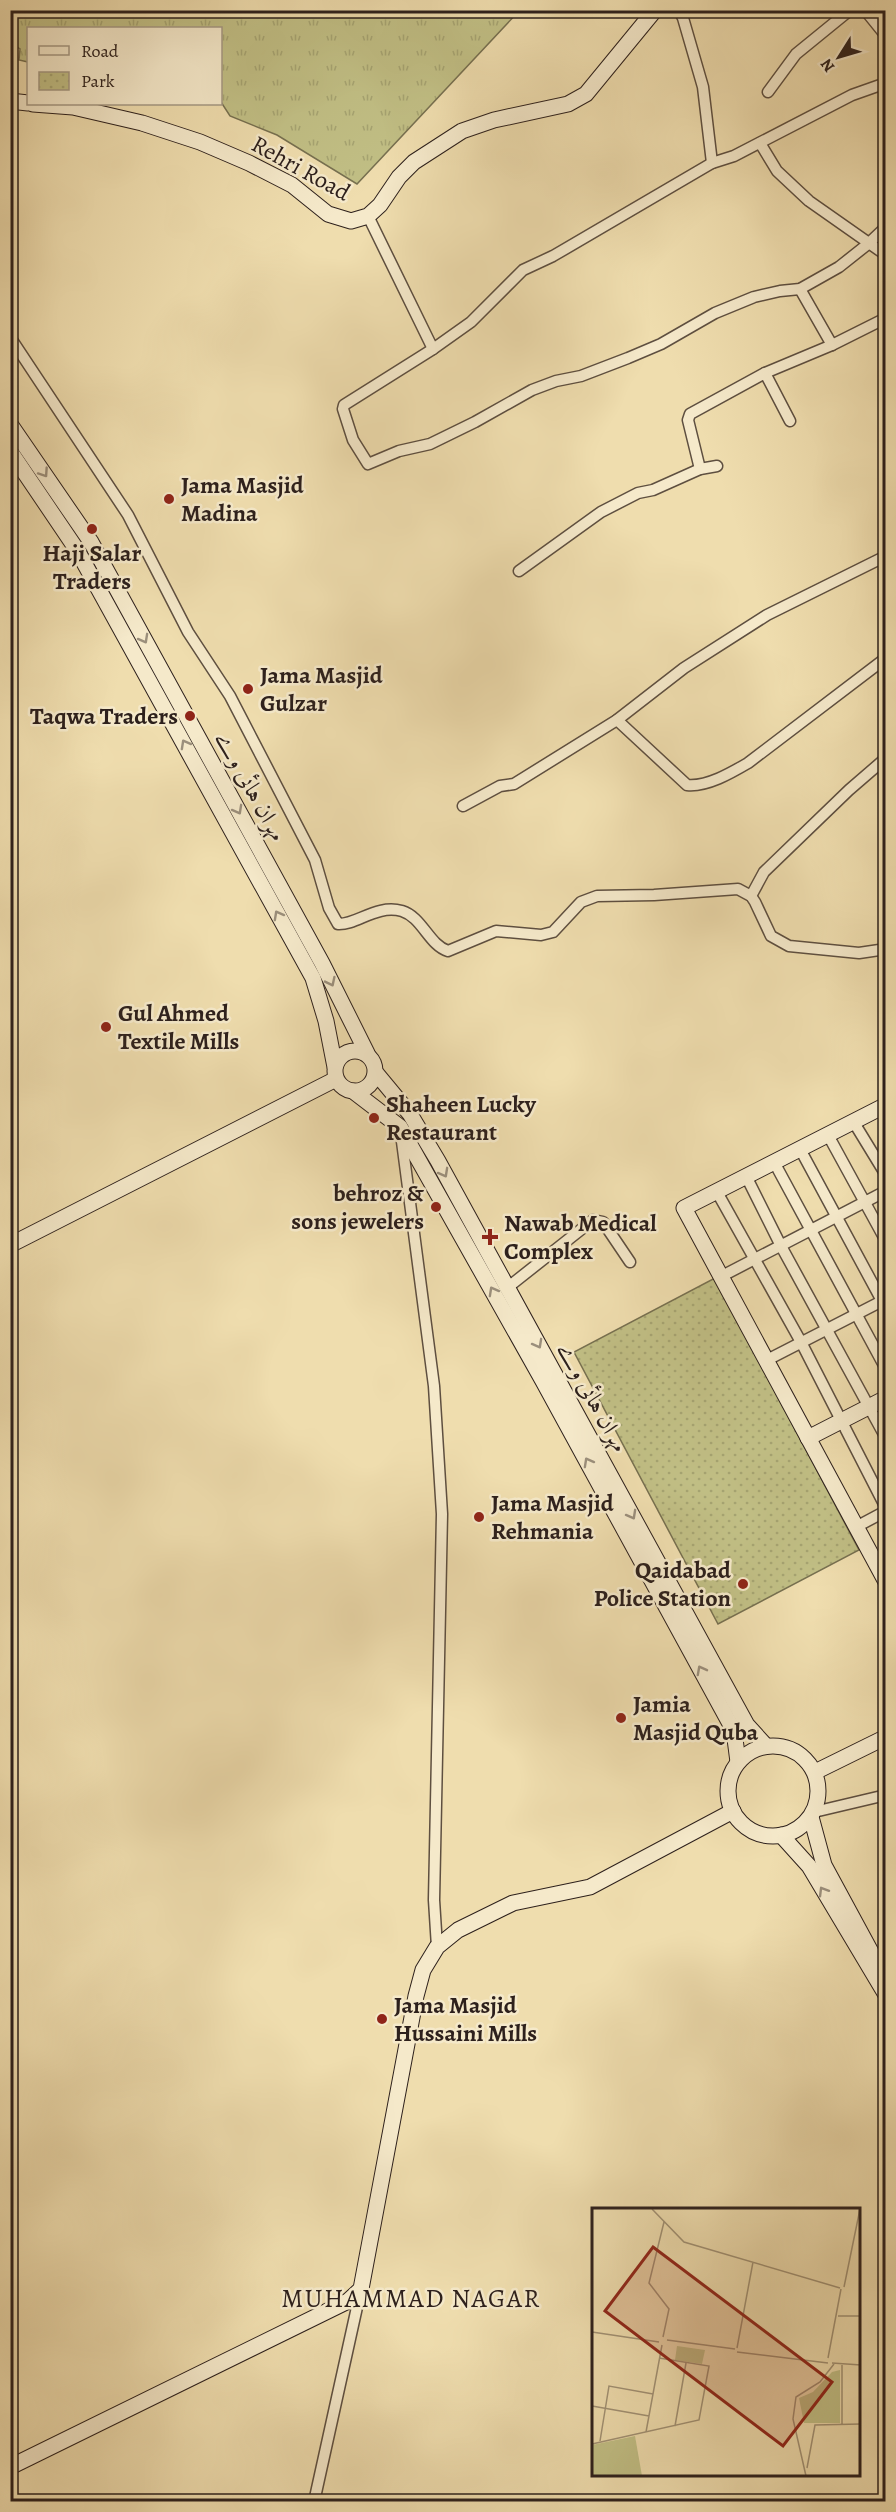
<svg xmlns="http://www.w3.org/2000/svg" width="896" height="2512" font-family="Alegreya,Amiri,serif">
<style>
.grass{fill:url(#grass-tufts);stroke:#777050;stroke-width:1.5}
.park{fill:url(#park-dots);stroke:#777050;stroke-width:1.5}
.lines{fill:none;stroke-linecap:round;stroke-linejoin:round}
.street-casing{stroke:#5e4f40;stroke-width:13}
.secondary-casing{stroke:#2d201c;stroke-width:17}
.street{stroke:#f5e9ca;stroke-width:10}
.secondary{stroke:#f5e9ca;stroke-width:15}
.oneway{stroke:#9b8f7c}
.poi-dot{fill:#8f2418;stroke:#f5e9ca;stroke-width:2}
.labels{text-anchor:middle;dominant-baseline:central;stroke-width:5;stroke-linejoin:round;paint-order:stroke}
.street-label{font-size:24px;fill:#2d201c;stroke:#f5e9ca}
.poi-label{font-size:24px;font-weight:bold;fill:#2d201c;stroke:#f5e9ca;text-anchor:start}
.neighbourhood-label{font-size:26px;letter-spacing:1.5px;fill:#2d201c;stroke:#f5e9ca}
.inset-road{fill:none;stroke:#a19174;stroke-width:1.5}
.view{fill:#8f2418;fill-opacity:0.15;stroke:#8f2418;stroke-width:3}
.inset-edge{fill:none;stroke:#2d201c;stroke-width:3}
</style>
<defs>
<pattern id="grass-tufts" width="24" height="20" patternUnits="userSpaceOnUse" patternTransform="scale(1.5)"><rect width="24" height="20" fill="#c1bf85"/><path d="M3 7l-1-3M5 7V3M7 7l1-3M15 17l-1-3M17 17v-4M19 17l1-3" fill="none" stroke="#a6a472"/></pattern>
<pattern id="park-dots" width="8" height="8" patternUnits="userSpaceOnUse" patternTransform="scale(1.5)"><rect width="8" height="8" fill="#c1bf85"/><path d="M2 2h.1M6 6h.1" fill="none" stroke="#a6a472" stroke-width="1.8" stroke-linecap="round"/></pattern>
</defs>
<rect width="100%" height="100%" fill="#efddae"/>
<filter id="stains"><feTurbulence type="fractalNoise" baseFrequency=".00333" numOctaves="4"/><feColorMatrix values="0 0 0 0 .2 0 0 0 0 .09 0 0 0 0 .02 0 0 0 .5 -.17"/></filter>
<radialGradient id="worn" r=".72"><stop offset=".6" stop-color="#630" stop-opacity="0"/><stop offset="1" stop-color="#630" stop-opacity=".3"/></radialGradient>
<path class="grass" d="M10 11 11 10 519 11 357 184 277 135 230 116 221 102 220 28H28V62L19 60 20 49 11 43Z"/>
<path class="park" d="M715 1278 859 1550 718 1624 574 1352Z"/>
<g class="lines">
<defs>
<g id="street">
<path d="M679 10 683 18 703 87 712 163"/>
<path d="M865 10 886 36"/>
<path d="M886 83 852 95 734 156 712 163 553 256 523 270 471 322 433 349 344 405 343 409 353 440 368 464 399 451 430 444 475 422 532 390 556 381 581 376 628 358 661 344 715 313 754 297 780 291 800 289 839 267 868 244 886 227"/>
<path d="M768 92 796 54 850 10"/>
<path d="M760 143 777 171 809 201 886 255"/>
<path d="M368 216 433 349"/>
<path d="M800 289 832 345"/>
<path d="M10 337 128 515 188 632 230 696 315 860 329 908 338 924C357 925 376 904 402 911 422 917 429 945 448 951L496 931 541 935 553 932 581 902 597 896 654 895 738 889 751 896 755 902 771 936 789 946 859 953 886 949"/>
<path d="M765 373 790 421"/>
<path d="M700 469 688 420 690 414 765 373 832 345 886 318"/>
<path d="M519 571 601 512 638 493 653 490 700 469 717 466"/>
<path d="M617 720 687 785C707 787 731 773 748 763L886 658"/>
<path d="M463 806 500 786 514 784 617 720 684 668 767 615 886 556"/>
<path d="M751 896 764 872 849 790 886 758"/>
<path d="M853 1121 886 1175"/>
<path d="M401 1134 434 1386 442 1514 434 1900 437 1947"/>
<path d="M828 1135 886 1241"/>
<path d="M800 1149 882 1301"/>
<path d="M774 1162 886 1369"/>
<path d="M746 1176 781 1246 886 1438"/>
<path d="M717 1192 801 1342 886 1508"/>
<path d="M722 1276 886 1191"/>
<path d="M507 1288 593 1220 603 1222 630 1262"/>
<path d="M767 1360 886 1299"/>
<path d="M856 1527 886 1511"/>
<path d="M814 1812 886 1795"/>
<path d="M314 2502 361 2289"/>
</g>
<g id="secondary">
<path d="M10 101 28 103"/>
<path d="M33 104 73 107 142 123 200 142 249 163 292 185 328 214 351 221 368 216 380 205 399 177 414 162 462 131 494 120 568 104 586 94 655 10"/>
<path d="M10 424 91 542 322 963 367 1053"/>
<path d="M10 451 77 550 313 978 326 1021 335 1067"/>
<circle cx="355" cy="1071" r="20"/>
<path d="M376 1073 410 1114 438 1161 747 1725 766 1746"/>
<path d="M353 1091 400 1127 543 1381 734 1731 738 1762"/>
<path d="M886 1105 684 1208 886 1582"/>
<path d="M10 1245 336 1079"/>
<path d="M808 1438 886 1398"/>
<circle cx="773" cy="1791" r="45"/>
<path d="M815 1772 886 1737"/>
<path d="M811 1817 824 1865 876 1961"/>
<path d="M781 1835 809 1866 886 1995"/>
<path d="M10 2467 348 2301 361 2289 416 1996 423 1970 437 1947 458 1930 513 1903 590 1887 733 1811"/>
</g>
</defs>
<use href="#street" class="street-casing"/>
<use href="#secondary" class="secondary-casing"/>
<use href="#street" class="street"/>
<use href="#secondary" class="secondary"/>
</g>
<defs><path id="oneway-chevron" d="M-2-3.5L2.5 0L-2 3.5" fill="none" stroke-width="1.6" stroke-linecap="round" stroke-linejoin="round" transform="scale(1.5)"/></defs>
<g class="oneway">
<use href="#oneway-chevron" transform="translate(44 473) rotate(56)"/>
<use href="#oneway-chevron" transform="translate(144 639) rotate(61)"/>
<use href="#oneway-chevron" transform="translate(185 744) rotate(-119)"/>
<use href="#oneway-chevron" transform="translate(238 810) rotate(61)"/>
<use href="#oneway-chevron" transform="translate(278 915) rotate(-119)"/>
<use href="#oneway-chevron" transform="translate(331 982) rotate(64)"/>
<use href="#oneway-chevron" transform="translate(444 1173) rotate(61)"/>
<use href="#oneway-chevron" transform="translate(493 1291) rotate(-119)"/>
<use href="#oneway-chevron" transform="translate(538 1344) rotate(61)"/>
<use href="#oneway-chevron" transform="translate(588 1462) rotate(-119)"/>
<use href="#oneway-chevron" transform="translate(632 1515) rotate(61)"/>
<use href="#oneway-chevron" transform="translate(701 1670) rotate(-118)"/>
<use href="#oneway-chevron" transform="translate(823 1891) rotate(-121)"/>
</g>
<g class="poi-dot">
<circle cx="169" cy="499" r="6"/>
<circle cx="92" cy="529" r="6"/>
<circle cx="248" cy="689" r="6"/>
<circle cx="190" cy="716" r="6"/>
<circle cx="106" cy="1027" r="6"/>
<circle cx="374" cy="1118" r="6"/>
<circle cx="436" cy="1207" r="6"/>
<path d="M487 1228h6v6h6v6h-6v6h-6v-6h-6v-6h6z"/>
<circle cx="479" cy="1517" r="6"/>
<circle cx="743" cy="1584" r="6"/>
<circle cx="621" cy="1718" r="6"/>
<circle cx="382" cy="2019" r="6"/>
</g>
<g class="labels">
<g class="street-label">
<text transform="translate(301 168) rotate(29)">Rehri Road</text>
<text transform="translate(251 786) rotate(61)">مہران ہائی وے</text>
<text transform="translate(593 1397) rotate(61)">مہران ہائی وے</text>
</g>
<g class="poi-label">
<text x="181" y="485">Jama Masjid<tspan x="181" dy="28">Madina</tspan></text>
<text x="92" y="553" text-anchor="middle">Haji Salar<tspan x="92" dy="28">Traders</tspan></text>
<text x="260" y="675">Jama Masjid<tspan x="260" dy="28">Gulzar</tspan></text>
<text x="178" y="716" text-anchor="end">Taqwa Traders</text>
<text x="118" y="1013">Gul Ahmed<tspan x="118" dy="28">Textile Mills</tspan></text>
<text x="386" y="1104">Shaheen Lucky<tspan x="386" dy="28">Restaurant</tspan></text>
<text x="424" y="1193" text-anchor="end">behroz &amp;<tspan x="424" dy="28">sons jewelers</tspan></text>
<text x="504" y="1223">Nawab Medical<tspan x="504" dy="28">Complex</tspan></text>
<text x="491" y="1503">Jama Masjid<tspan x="491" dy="28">Rehmania</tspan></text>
<text x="731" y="1570" text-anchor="end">Qaidabad<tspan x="731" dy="28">Police Station</tspan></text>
<text x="633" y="1704">Jamia<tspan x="633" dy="28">Masjid Quba</tspan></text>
<text x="394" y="2005">Jama Masjid<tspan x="394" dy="28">Hussaini Mills</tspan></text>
</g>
<g class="neighbourhood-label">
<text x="411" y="2298">MUHAMMAD NAGAR</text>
</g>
</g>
<g transform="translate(592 2208)">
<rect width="268" height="268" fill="#efddae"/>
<path d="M248 162V215H212L207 190 221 184 240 164Z" fill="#c1bf85"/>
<path d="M43 228 50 268H0V237Z" fill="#c1bf85"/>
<path d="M85 138 113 142 110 156 83 152Z" fill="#c1bf85"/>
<path class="inset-road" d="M60 1 92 34 248 80M252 79 268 1M246 108H269M0 124 67 134M71 129 77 101 57 75 72 14M75 132 143 141M145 140 161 54M145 144 236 155M236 150 249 81M240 155 269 157M250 157V216M0 198 57 208M83 218 94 155M54 224 70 137M8 233 17 178 61 186M0 236 107 212 117 158 67 150M215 260 223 217 269 216M214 268 201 211 204 189 228 174 242 156"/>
<path class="view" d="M61 39 240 174 191 238 13 103Z"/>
<rect width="268" height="268" class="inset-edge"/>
</g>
<rect width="896" height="2512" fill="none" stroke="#efddae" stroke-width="36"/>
<rect x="12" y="12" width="872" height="2488" fill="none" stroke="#2d201c" stroke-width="3"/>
<rect x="18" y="18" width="860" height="2476" fill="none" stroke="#2d201c" stroke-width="1.5"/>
<rect x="27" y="27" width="195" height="78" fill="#f5e9ca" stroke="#a59984" stroke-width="1.5"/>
<rect x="39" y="46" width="30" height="9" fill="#f5e9ca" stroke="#a59984" stroke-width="1.5"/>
<text x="81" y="57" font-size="18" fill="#2d201c">Road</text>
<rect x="39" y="72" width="30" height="18" fill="url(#park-dots)" stroke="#a59984" stroke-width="1.5"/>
<text x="81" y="87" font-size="18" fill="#2d201c">Park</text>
<g transform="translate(839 57) rotate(233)" stroke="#f5e9ca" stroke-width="4.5" paint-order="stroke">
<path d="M0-4.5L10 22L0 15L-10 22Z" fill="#2d201c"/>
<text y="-9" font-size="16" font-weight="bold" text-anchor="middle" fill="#2d201c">N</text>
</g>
<rect width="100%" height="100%" filter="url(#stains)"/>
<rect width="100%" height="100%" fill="url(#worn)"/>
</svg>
